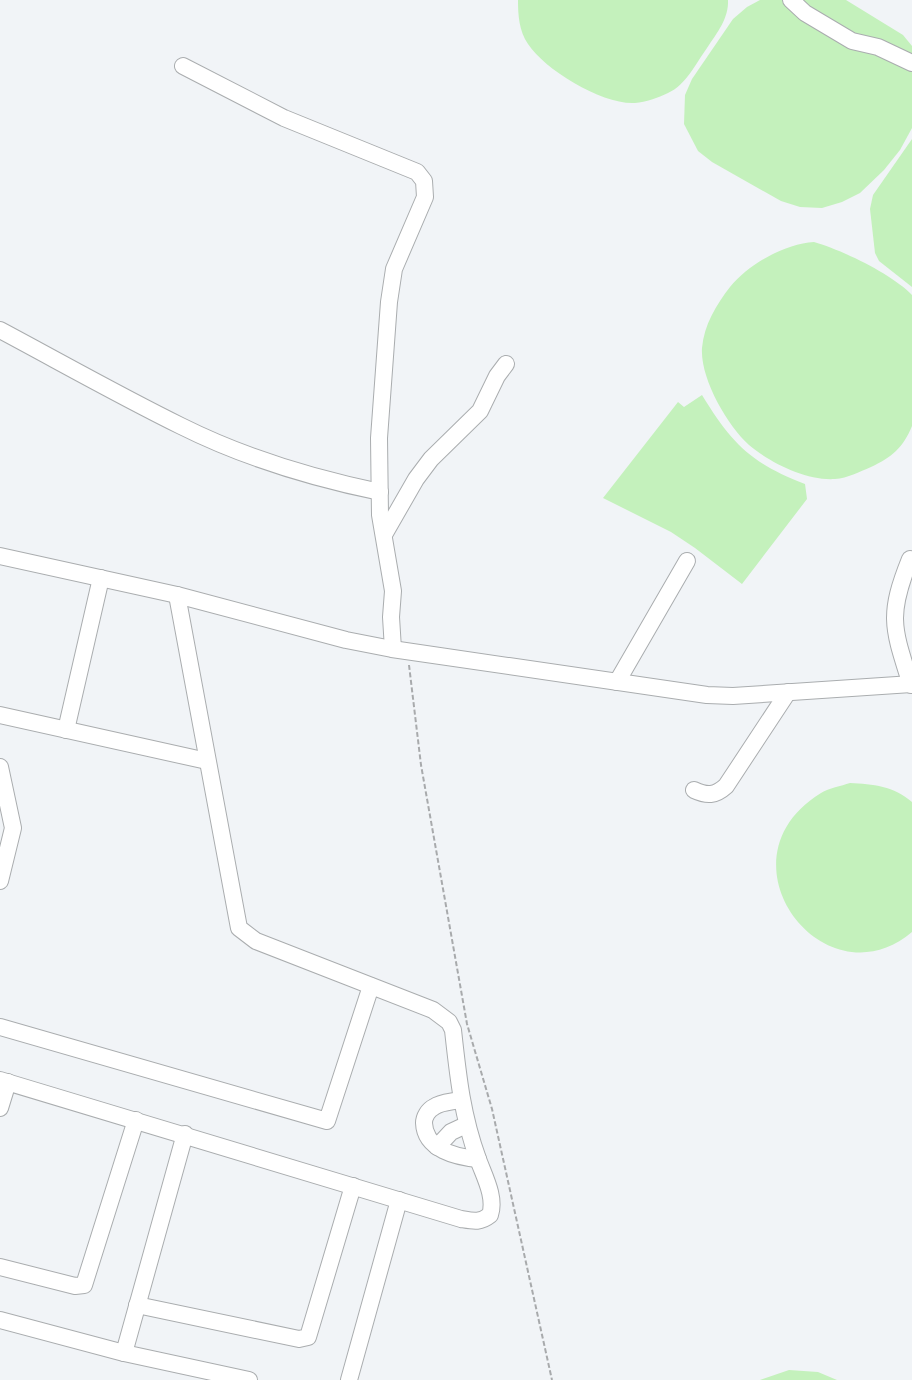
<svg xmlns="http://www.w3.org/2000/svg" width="912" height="1380" font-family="'Crimson Pro',serif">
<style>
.green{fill:#c4f1bc}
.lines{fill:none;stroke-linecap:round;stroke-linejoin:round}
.minor-casing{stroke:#aaadaf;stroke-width:18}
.path{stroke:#a8aaac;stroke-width:2;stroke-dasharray:5 2.5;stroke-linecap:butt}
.minor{stroke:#fff;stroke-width:16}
</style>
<rect width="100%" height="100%" fill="#f1f4f7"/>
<g class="green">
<path d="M518 0H728C729 18 717 33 707 48 696 63 686 85 668 93 658 98 646 102 635 103 603 105 545 70 528 44 519 31 518 15 518 0Z"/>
<path d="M760 0H846L903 35 912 46V128L900 150 884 170 860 193 842 202 822 208 800 207 781 201 712 162 698 151 684 124 685 95 692 79 733 19 747 7Z"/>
<path d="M912 139V287L879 261 875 253 870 209 873 195Z"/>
<path d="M814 242C842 250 892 274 912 295V426C903 448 892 457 871 467 859 472 848 478 835 479 807 481 770 463 749 445 727 425 700 378 702 348 704 325 716 305 730 287 749 264 784 244 814 242Z"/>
<path d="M702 395C732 444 751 463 805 484L807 499 742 584 695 548 671 532 603 498 678 402 684 407Z"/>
<path d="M850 783C873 784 894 786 912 802V932C825 1006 712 860 821 793 829 788 841 786 850 783Z"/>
<path d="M789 1370 818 1372 837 1380H760Z"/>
</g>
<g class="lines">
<defs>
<g id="minor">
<path d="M791 0 805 13 852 41 878 47 912 63"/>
<path d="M183 66 284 118 417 172 424 181 425 197 394 269 389 302 379 438 380 515 393 591 391 617 393 649"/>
<path d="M0 330C60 362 120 396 181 426 243 457 312 478 380 492"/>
<path d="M385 533 416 479 431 459 480 411 497 376 506 364"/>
<path d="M0 556 177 595 346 640 392 649 707 695 733 696 912 684"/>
<path d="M910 559C887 616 893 628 911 685"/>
<path d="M617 682 687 561"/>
<path d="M0 715 207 761"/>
<path d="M66 730 101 578"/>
<path d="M0 767 13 828 0 881"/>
<path d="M694 790C707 796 715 796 726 786L788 692"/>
<path d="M0 1027 327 1121 371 986"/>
<path d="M0 1080 461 1219C473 1221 480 1223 490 1215 496 1197 484 1176 478 1159 462 1115 458 1076 453 1030L449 1022 433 1010 256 941 239 928 177 595"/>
<path d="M460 1100C452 1102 441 1102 434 1107 428 1110 424 1117 424 1123 425 1150 457 1157 478 1159"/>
<path d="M0 1108 8 1082"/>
<path d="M437 1147 451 1132 466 1125"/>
<path d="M0 1267 75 1286 84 1285 136 1120"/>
<path d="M137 1305 299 1339 308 1337 353 1186"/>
<path d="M0 1320 124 1353 249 1380"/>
<path d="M124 1353 185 1134"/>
<path d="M349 1380 399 1200"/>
</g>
</defs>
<use href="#minor" class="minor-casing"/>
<path class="path" d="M409 665 421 765 467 1024 492 1109 552 1380"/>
<use href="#minor" class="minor"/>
</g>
</svg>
